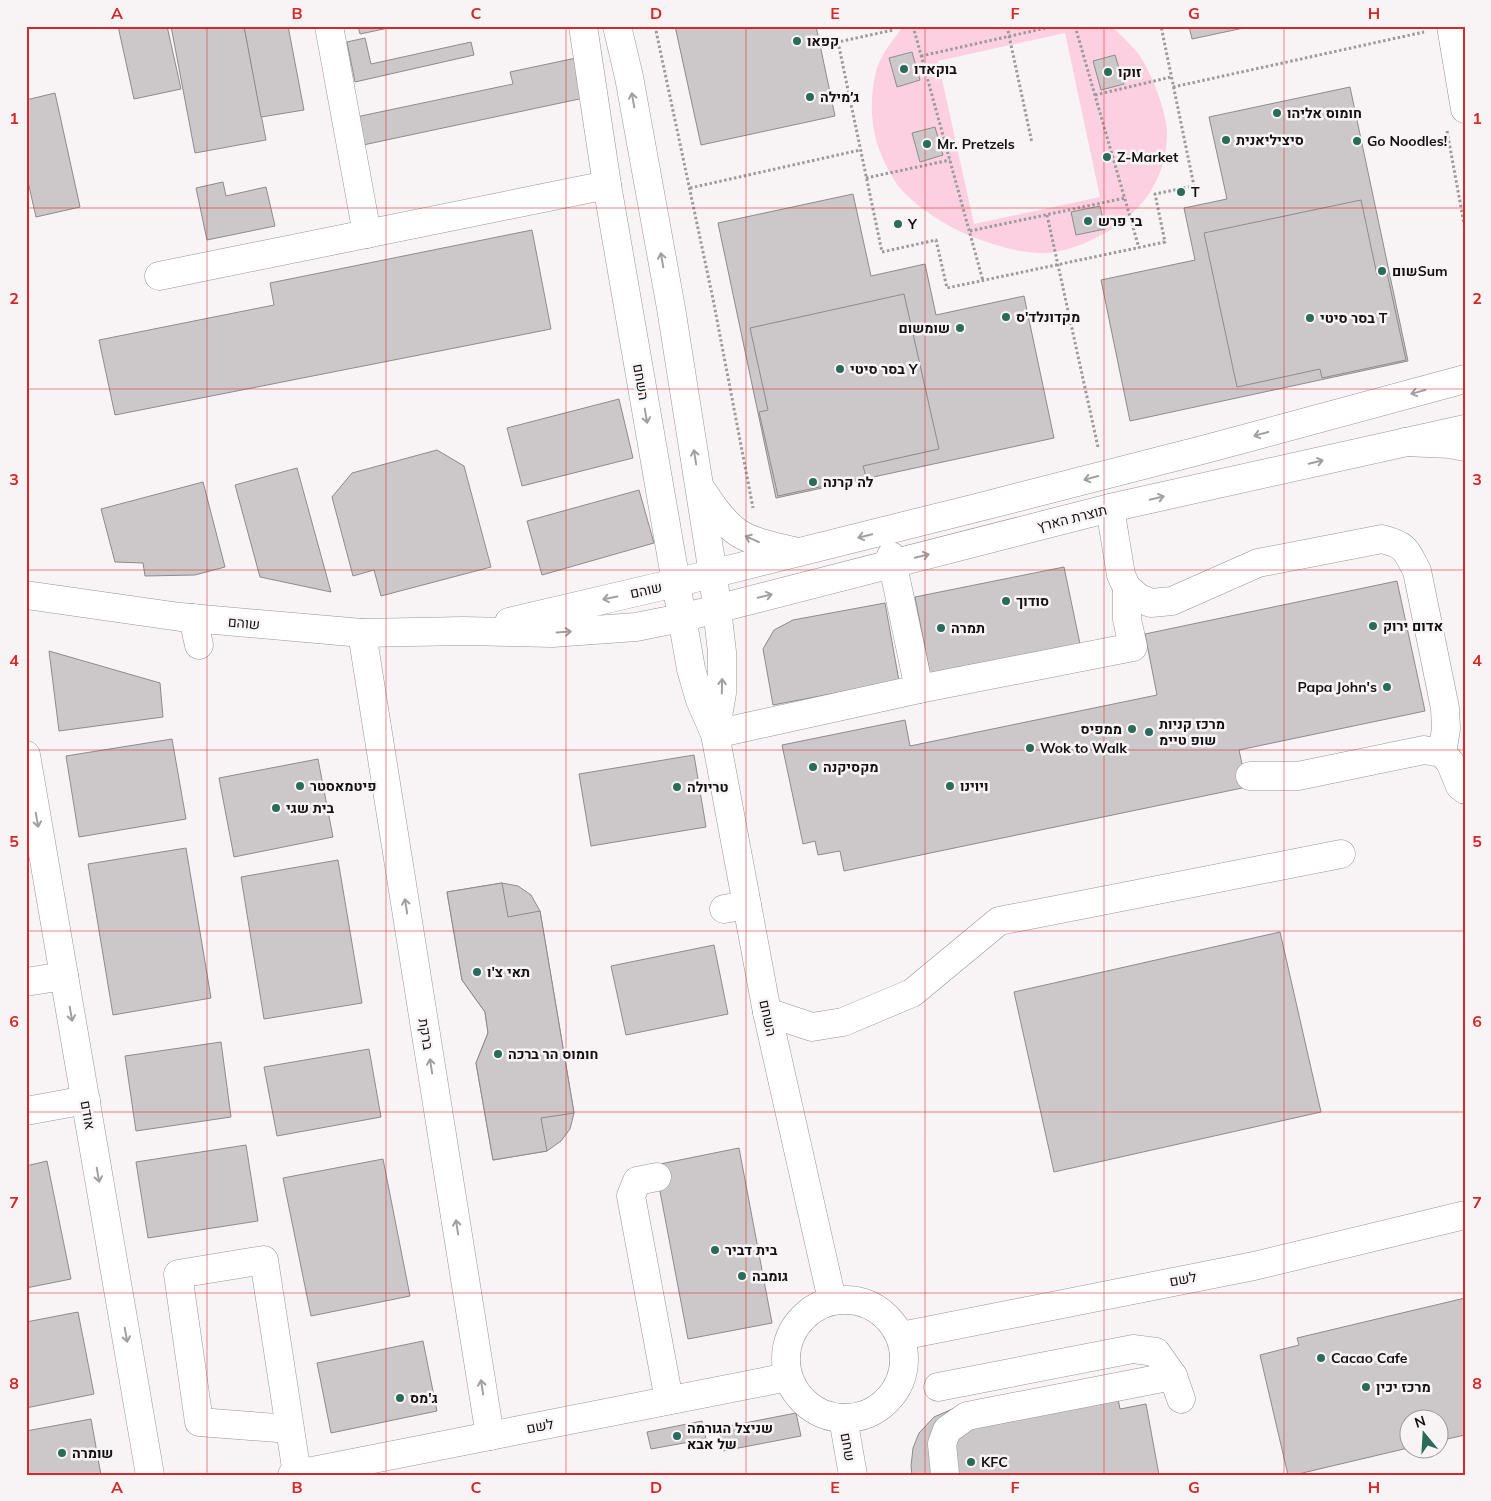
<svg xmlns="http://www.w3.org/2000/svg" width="1491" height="1501" font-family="Mulish,Heebo,sans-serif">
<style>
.green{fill:#fcd0e1;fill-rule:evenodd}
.building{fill:#ccc8c9;stroke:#8f8b8d}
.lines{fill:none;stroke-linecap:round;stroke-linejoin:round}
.minor-casing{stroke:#989496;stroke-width:29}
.major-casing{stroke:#989496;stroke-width:29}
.path{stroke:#9d9a9c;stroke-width:3;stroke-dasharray:2.5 2.5;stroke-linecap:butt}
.minor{stroke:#fff;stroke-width:28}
.major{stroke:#fff;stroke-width:28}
.oneway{stroke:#a1a0a0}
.grid{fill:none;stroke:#d62828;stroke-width:1;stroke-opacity:0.55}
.poi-dot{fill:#2b6b5a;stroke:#f8f4f6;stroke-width:2}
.labels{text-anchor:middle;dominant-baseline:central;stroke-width:5;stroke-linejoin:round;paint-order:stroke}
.poi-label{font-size:14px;font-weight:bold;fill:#131112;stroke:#f8f4f6;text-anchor:start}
.street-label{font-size:14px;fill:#131112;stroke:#f8f4f6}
.neatline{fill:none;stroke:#d62828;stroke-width:2}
.grid-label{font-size:16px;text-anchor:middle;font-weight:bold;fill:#d62828}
</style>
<rect width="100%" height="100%" fill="#f8f4f6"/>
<path class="green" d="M903 26H1110C1120 33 1129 43 1137 52 1150 68 1167 112 1167 133 1167 165 1154 195 1129 216 1107 235 1073 252 1044 253 1018 253 993 245 970 236 945 225 917 208 899 187 896 183 893 178 891 174 871 142 867 104 877 68 882 53 894 39 903 26ZM1065 33 1100 197 974 224 938 61Z"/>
<g class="building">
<path d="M118 26H167L181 89 134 99Z"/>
<path d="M171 26H244L266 140 195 153Z"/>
<path d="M244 26H288L304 110 261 117Z"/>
<path d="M358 26H398L360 34Z"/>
<path d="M675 26H816L835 116 701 145Z"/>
<path d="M1189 26H1253L1192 39Z"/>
<path d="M365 38 371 64 471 42 474 55 355 82 347 42Z"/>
<path d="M912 52 920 80 897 87 889 58Z"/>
<path d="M1115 55 1124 84 1101 90 1093 61Z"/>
<path d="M576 58 584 98 363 145 356 117 513 84 510 72Z"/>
<path d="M1350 87 1408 361 1130 421 1101 280 1195 260 1184 208 1227 199 1209 117Z"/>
<path d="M55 93 80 207 36 217 26 173V100Z"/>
<path d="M935 127 943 155 920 162 912 133Z"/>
<path d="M223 182 226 196 266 187 275 226 207 240 196 188Z"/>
<path d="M853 194 871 276 925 264 936 315 1024 296 1054 438 776 498 718 223Z"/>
<path d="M1361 200 1377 275 1387 273 1406 360 1322 378 1320 369 1237 387 1204 233Z"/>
<path d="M1100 206 1105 229 1076 235 1071 212Z"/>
<path d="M532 230 551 329 115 415 99 340 274 305 270 283Z"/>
<path d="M904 294 939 449 863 466 866 477 778 496 759 412 768 410 750 328Z"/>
<path d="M619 399 633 458 522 486 507 428Z"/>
<path d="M437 450 464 466 491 567 381 596 374 570 353 576 332 497 352 473Z"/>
<path d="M297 468 331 592 260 577 235 485Z"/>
<path d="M203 482 225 567 195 575 145 576 143 563 115 562 101 509Z"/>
<path d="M639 490 654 543 542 575 527 521Z"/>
<path d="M1064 567 1080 644 930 674 915 597Z"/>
<path d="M1397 581 1425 711 1239 750 1247 787 844 871 840 851 818 855 815 841 803 844 782 745 905 720 910 746 1157 695 1145 634Z"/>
<path d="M885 603 899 681 773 705 763 649 774 630 793 620Z"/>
<path d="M49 651 160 683 163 717 59 731Z"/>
<path d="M172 739 186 819 79 837 66 756Z"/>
<path d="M694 755 706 827 591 846 579 774Z"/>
<path d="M318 759 333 837 234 857 219 778Z"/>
<path d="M186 848 211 998 113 1015 88 864Z"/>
<path d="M338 860 362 1003 264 1019 241 877Z"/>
<path d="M502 883 518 886 531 895 540 911 574 1113 570 1129 561 1141 547 1151 493 1160 476 1063 488 1033 485 1012 462 980 447 892Z"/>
<path d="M502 883 508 917 540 911 574 1113 541 1118 547 1151 493 1160 476 1063 488 1033 485 1012 462 980 447 892Z"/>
<path d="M1280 932 1321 1112 1054 1172 1014 992Z"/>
<path d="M714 945 728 1014 626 1035 611 966Z"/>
<path d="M221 1042 231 1117 136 1131 125 1056Z"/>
<path d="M369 1049 381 1117 277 1136 264 1067Z"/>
<path d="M246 1145 258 1221 148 1238 136 1162Z"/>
<path d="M739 1148 772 1323 688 1339 655 1165Z"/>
<path d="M383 1159 410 1296 311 1316 283 1178Z"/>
<path d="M47 1161 71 1279 26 1288V1166Z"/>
<path d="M1465 1298V1435L1438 1441V1418H1408V1448L1294 1475H1288L1260 1355 1299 1345 1297 1338Z"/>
<path d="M78 1312 94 1394 26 1408V1322Z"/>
<path d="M423 1341 437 1411 331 1433 317 1363Z"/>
<path d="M1114 1378 1120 1409 1146 1404 1159 1475H912L911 1466 913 1448 919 1433 934 1417 957 1407Z"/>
<path d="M796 1413 801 1436 723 1451 719 1428Z"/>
<path d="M91 1419 101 1475H26V1431Z"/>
<path d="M702 1421 706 1439 651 1449 647 1432Z"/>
</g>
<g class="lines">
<defs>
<g id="minor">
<path d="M329 26 367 234"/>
<path d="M583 26 607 185 691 669 700 700 715 734 767 1012 832 1300"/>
<path d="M617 26 629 77 671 308 713 574 722 652V693L715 734"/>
<path d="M159 276 607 185"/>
<path d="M701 489C711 504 722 521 737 532 753 543 778 547 797 552"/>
<path d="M1110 508 1121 575 1127 588 1139 598 1151 603 1172 601 1258 563 1382 539C1406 545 1406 550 1417 571L1445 708 1446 729 1442 753"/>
<path d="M891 556 919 689"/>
<path d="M26 595 180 617 362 633 463 631 552 633 636 627 681 618 1110 508 1465 429"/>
<path d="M193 618 199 645"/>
<path d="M509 622 675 583 980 507 1206 449 1465 379"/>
<path d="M362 633 490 1436"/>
<path d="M715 734 919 689 1133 647 1127 619V588"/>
<path d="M26 755 150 1475"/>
<path d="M1250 776H1298L1424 750 1442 753 1450 762 1460 786 1465 790"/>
<path d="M724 909 747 905"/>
<path d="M26 982 64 976"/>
<path d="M767 1012 812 1027 843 1022 912 993 999 921 1341 854"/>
<path d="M26 1111 86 1100"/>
<path d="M657 1177 637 1181 631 1196 669 1400"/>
<circle cx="845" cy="1359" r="59"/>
<path d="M901 1336 1254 1266 1465 1215"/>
<path d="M938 1387 1133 1349 1156 1352 1173 1376 1181 1399"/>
<path d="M843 1418 853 1475"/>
<path d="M290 1429 199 1422 178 1274 264 1260 297 1474"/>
<path d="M945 1474 942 1444 947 1430 967 1416 1173 1376"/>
<path d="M292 1475 788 1377"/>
</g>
<g id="major">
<path d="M1451 26 1465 109"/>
<path d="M1405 442 1450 444 1465 447"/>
</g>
</defs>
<use href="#minor" class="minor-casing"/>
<use href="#major" class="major-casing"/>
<g class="path">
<path d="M655 26 713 299 753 508"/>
<path d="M892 26 893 30 838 42 882 252 936 240 947 288 1165 242 1155 194 1194 186 1161 26"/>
<path d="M913 26 983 281"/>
<path d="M1007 26 1032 143"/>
<path d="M1075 26 1139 248"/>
<path d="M921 56 1055 26"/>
<path d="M1173 87 1424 32"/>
<path d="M1095 95 1171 77"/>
<path d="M1447 131 1465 229"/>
<path d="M866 178 950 160"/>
<path d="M690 188 860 150"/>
<path d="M1047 215 1098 447"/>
<path d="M970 231 1125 198"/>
</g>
<use href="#minor" class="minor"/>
<use href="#major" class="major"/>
</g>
<defs><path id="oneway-shaft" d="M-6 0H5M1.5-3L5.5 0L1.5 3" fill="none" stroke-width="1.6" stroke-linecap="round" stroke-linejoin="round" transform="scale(1.25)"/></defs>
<g class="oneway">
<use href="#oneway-shaft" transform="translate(633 100) rotate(-100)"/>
<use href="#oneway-shaft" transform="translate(662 260) rotate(-100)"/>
<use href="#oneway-shaft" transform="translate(1418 392) rotate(165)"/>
<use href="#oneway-shaft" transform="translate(646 416) rotate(80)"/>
<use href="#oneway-shaft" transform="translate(1261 434) rotate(165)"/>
<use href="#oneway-shaft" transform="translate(695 457) rotate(-99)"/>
<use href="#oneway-shaft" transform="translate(1316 462) rotate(-13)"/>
<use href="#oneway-shaft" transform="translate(1091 478) rotate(165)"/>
<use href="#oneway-shaft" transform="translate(1157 498) rotate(-13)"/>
<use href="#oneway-shaft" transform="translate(865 536) rotate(166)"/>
<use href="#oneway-shaft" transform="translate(752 539) rotate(-156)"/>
<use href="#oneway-shaft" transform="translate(922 556) rotate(-14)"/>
<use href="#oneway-shaft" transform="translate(765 596) rotate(-14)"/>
<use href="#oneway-shaft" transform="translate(610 598) rotate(168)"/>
<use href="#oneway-shaft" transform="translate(564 632) rotate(-4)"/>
<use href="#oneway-shaft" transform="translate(722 686) rotate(-89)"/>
<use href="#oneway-shaft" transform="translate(37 820) rotate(80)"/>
<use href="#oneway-shaft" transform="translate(406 906) rotate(-99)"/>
<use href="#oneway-shaft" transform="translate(71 1014) rotate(80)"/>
<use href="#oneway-shaft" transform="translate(431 1066) rotate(-99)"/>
<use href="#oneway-shaft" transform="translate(98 1175) rotate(80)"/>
<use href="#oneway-shaft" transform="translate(457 1227) rotate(-99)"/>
<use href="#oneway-shaft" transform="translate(126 1335) rotate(80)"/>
<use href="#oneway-shaft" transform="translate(482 1387) rotate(-99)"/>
</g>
<path class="grid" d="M207 26V1475M386 26V1475M566 26V1475M746 26V1475M925 26V1475M1104 26V1475M1284 26V1475M26 208H1465M26 389H1465M26 570H1465M26 750H1465M26 931H1465M26 1112H1465M26 1293H1465"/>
<g class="poi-dot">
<circle cx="797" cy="41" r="5"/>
<circle cx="904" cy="69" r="5"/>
<circle cx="1108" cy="72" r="5"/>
<circle cx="810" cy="97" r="5"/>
<circle cx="1277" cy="113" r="5"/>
<circle cx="1226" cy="140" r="5"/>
<circle cx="1357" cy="141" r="5"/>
<circle cx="927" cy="144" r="5"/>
<circle cx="1107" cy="157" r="5"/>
<circle cx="1181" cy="192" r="5"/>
<circle cx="1088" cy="221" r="5"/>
<circle cx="898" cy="224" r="5"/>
<circle cx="1382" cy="271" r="5"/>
<circle cx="1006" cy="317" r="5"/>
<circle cx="1310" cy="318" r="5"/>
<circle cx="960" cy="328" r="5"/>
<circle cx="840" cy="369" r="5"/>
<circle cx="813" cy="482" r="5"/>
<circle cx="1006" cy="601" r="5"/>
<circle cx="1373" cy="626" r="5"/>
<circle cx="941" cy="628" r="5"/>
<circle cx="1387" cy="687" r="5"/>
<circle cx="1132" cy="729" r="5"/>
<circle cx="1149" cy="732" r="5"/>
<circle cx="1030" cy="748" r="5"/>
<circle cx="813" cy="767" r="5"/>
<circle cx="300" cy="786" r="5"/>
<circle cx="950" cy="786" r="5"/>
<circle cx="677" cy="787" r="5"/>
<circle cx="276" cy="808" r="5"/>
<circle cx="477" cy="972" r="5"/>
<circle cx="498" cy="1054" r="5"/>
<circle cx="715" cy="1250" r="5"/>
<circle cx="742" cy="1276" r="5"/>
<circle cx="1321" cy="1358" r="5"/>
<circle cx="1366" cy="1387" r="5"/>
<circle cx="400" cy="1398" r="5"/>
<circle cx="677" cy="1436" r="5"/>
<circle cx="62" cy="1453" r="5"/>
<circle cx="971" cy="1462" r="5"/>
</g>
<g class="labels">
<g class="poi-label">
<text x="807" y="41">קפאו</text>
<text x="914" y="69">בוקאדו</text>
<text x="1118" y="72">זוקו</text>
<text x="820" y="97">ג׳מילה</text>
<text x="1287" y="113">חומוס אליהו</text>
<text x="1236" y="140">סיציליאנית</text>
<text x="1367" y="141">Go Noodles!</text>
<text x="937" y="144">Mr. Pretzels</text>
<text x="1117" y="157">Z-Market</text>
<text x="1191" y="192">T</text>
<text x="1098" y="221">בי פרש</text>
<text x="908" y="224">Y</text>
<text x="1392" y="271">שוםSum</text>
<text x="1016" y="317">מקדונלד'ס</text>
<text x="1320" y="318">בסר סיטי T</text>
<text x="950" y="328" text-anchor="end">שומשום</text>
<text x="850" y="369">בסר סיטי Y</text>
<text x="823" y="482">לה קרנה</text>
<text x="1016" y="601">סודוך</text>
<text x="1383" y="626">אדום ירוק</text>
<text x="951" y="628">תמרה</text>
<text x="1377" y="687" text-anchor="end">Papa John's</text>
<text x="1159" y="724">מרכז קניות<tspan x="1159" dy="16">שופ טיימ</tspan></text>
<text x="1122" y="729" text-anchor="end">ממפיס</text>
<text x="1040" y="748">Wok to Walk</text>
<text x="823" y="767">מקסיקנה</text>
<text x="310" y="786">פיטמאסטר</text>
<text x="960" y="786">ויוינו</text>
<text x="687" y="787">טריולה</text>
<text x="286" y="808">בית שגי</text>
<text x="487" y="972">תאי צ'ו</text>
<text x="508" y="1054">חומוס הר ברכה</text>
<text x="725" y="1250">בית דביר</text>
<text x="752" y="1276">גומבה</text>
<text x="1331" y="1358">Cacao Cafe</text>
<text x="1376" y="1387">מרכז יכין</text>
<text x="410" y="1398">ג'מס</text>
<text x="687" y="1428">שניצל הגורמה<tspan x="687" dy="16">של אבא</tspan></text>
<text x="72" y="1453">שומרה</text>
<text x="981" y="1462">KFC</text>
</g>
<g class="street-label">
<text transform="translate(641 382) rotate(80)">השחם</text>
<text transform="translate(1072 518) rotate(-14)">תוצרת הארץ</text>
<text transform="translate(646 590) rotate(-12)">שוהם</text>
<text transform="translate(244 623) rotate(5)">שוהם</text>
<text transform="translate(768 1018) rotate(78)">השחם</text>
<text transform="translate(426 1034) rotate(81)">ברקת</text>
<text transform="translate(88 1115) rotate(80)">אודם</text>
<text transform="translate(1183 1279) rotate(-11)">לשם</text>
<text transform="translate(540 1426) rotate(-11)">לשם</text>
<text transform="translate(848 1447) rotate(80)">שחם</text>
</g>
</g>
<rect width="1491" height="1501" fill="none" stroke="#f8f4f6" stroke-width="55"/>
<g transform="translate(1424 1434) rotate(342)"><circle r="24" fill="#f8f4f6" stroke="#9c999b"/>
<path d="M0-4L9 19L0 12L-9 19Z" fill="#2b6b5a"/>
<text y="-8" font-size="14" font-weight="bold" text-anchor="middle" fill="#131112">N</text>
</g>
<rect x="28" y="28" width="1436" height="1446" class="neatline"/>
<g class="grid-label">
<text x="117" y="19">A</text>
<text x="297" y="19">B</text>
<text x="476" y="19">C</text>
<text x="656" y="19">D</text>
<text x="835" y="19">E</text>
<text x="1015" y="19">F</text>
<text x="1194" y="19">G</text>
<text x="1374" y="19">H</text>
<text x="14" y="124">1</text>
<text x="1477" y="124">1</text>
<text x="14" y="304">2</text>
<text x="1477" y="304">2</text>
<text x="14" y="485">3</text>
<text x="1477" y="485">3</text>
<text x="14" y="666">4</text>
<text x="1477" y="666">4</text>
<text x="14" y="847">5</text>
<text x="1477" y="847">5</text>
<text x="14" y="1027">6</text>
<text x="1477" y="1027">6</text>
<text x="14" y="1208">7</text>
<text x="1477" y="1208">7</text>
<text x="14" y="1389">8</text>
<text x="1477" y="1389">8</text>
<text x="117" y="1493">A</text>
<text x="297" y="1493">B</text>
<text x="476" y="1493">C</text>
<text x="656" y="1493">D</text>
<text x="835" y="1493">E</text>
<text x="1015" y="1493">F</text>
<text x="1194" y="1493">G</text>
<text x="1374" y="1493">H</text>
</g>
</svg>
